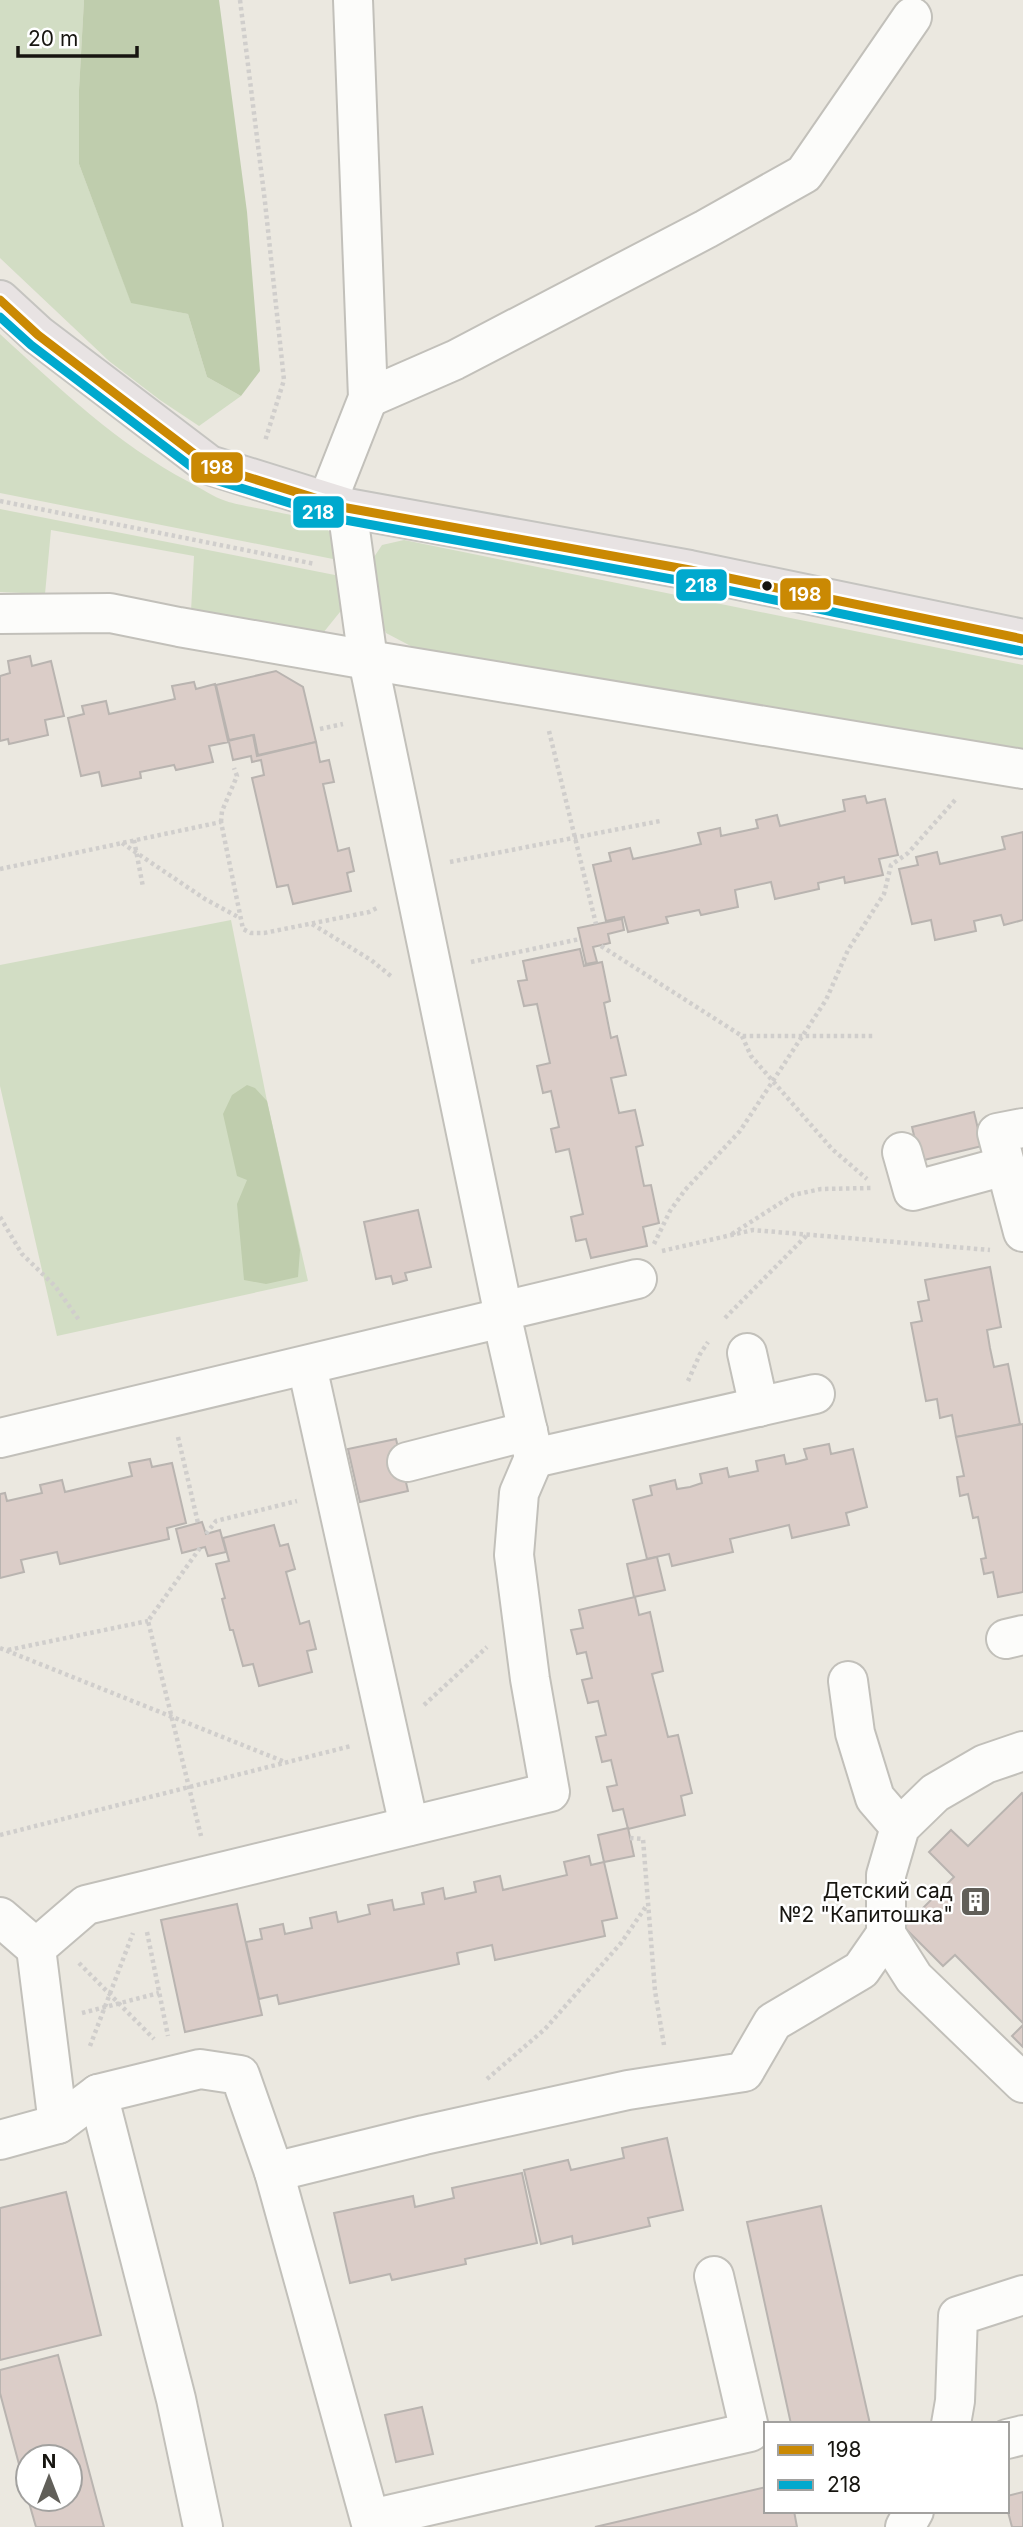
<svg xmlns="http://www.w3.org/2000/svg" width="1023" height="2527" font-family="Inter,sans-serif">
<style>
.green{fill:#d2ddc4}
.forest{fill:#bfcdad}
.building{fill:#dbcdc8;stroke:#b9b4b0;stroke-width:2}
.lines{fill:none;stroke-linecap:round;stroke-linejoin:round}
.minor-casing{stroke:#c2c0ba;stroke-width:42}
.major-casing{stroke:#c5c4c0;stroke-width:42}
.path{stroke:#d0cecc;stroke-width:4.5;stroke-dasharray:3.5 3.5;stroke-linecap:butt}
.minor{stroke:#fcfcfa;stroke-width:38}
.major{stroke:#e8e3e3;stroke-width:38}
.bus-1-casing{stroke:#fff;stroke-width:14}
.bus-2-casing{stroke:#fff;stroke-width:14}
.bus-1{stroke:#ca8903;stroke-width:9}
.bus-2{stroke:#00a9ce;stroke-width:9}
.bus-dot{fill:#171510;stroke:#fff;stroke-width:2.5}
.labels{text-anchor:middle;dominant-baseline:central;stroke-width:5;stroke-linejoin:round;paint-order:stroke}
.poi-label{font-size:21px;fill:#171510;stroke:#fff;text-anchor:end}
.line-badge{stroke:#fff;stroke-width:2.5}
.badge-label{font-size:19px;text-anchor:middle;font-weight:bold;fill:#fff}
</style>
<rect width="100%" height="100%" fill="#ebe8e0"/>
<g class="green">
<path d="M0 0H84L79 90V164L131 302 188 314 207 377 241 396 199 426 160 400 109 361 0 258Z"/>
<path d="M0 334C59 388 117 444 189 482 201 488 213 497 226 501 249 509 316 515 328 530 335 538 336 550 338 560L0 493Z"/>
<path d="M0 509 340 576 344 607 323 633 191 611 194 556 51 530 45 594 0 592Z"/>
<path d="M404 540 1023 665V750L426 654 386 633 374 603 372 560 382 545Z"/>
<path d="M231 920 267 1101 308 1281 57 1336 0 1086V965Z"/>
</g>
<g class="forest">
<path d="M84 0H219L247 212 260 371 241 396 207 377 188 314 131 303 79 164V90Z"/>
<path d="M247 1085 255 1088 267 1101 300 1250 298 1277 266 1284 244 1280 237 1204 247 1180 237 1176 223 1114 232 1095Z"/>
</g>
<g class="building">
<path d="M30 656 32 666 51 661 64 716 45 720 48 735 9 744 8 739 0 741V676L10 673 8 661Z"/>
<path d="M276 671 303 687 316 742 258 755 254 735 229 740 216 685Z"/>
<path d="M194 682 196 689 215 684 228 741 253 735 257 756 316 742 320 762 329 760 334 782 323 784 338 851 349 848 354 871 347 873 351 891 293 904 288 885 277 887 252 778 264 775 261 760 252 762 251 756 233 760 229 742 209 746 213 762 176 770 174 765 140 772 141 778 102 786 99 772 81 776 68 718 84 714 82 706 106 701 109 714 175 699 172 686Z"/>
<path d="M865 796 867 803 885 799 898 855 879 859 883 875 845 883 844 877 818 883 819 889 775 899 771 882 735 890 738 907 701 915 699 910 666 917 668 923 628 932 624 917 606 921 593 865 611 861 609 853 630 848 633 859 666 852 701 844 698 833 720 828 721 836 758 828 756 820 777 815 780 826 845 811 843 800Z"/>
<path d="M1023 832V920L1004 925 1001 915 974 921 976 931 935 940 931 920 912 924 899 869 918 865 916 857 937 852 940 864 1005 849 1002 837Z"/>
<path d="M622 919 624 930 608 934 610 943 593 947 597 962 586 964 578 928Z"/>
<path d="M580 949 584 966 602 962 610 1001 604 1003 611 1038 617 1036 626 1075 611 1078 619 1113 635 1110 643 1145 636 1147 644 1186 651 1185 659 1223 643 1227 647 1246 591 1258 586 1239 576 1241 571 1217 583 1214 569 1149 556 1152 551 1129 559 1127 551 1091 543 1093 537 1066 550 1063 537 1004 524 1006 518 981 527 980 523 961Z"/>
<path d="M974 1112 982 1146 920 1161 912 1127Z"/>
<path d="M418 1210 431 1267 405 1273 407 1280 393 1284 391 1276 376 1279 364 1222Z"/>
<path d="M990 1267 1001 1327 987 1330 990 1348 994 1367 1008 1364 1020 1424 956 1437 952 1415 940 1418 937 1399 926 1401 911 1323 922 1321 918 1302 929 1300 925 1280Z"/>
<path d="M1023 1424V1592L998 1597 993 1572 984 1574 981 1559 986 1558 978 1517 973 1518 968 1494 960 1496 957 1477 964 1476 956 1437Z"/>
<path d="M396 1439 408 1491 360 1502 348 1449Z"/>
<path d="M829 1444 831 1454 853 1449 867 1507 846 1513 849 1525 792 1538 789 1525 730 1539 733 1552 672 1566 669 1554 647 1559 633 1500 652 1495 650 1486 675 1480 677 1489 690 1487 702 1483 700 1474 727 1468 729 1477 758 1471 756 1461 784 1455 786 1464 796 1462 807 1459 804 1449Z"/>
<path d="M150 1459 152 1467 172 1463 186 1523 167 1528 169 1539 60 1564 57 1552 21 1560 24 1572 0 1578V1494L5 1493 7 1501 42 1493 40 1485 62 1480 65 1492 132 1476 129 1463Z"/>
<path d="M202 1522 206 1534 220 1530 226 1552 208 1556 205 1547 182 1553 176 1529Z"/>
<path d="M274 1525 280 1546 288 1544 295 1569 286 1572 300 1624 309 1621 316 1649 307 1651 312 1672 259 1686 253 1664 243 1666 233 1630H230L222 1599 225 1598 216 1564 229 1561 223 1538Z"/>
<path d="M657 1557 665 1590 634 1597 627 1564Z"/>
<path d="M635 1597 639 1615 650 1612 663 1671 652 1674 668 1737 678 1735 692 1793 681 1796 685 1815 628 1829 623 1809 613 1811 607 1787 617 1785 611 1760 602 1762 596 1737 606 1735 598 1701 588 1703 582 1680 592 1678 586 1652 577 1654 571 1630 583 1628 579 1610Z"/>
<path d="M1022 1793 1023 1794V2023L955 1955 943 1966 904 1927 954 1877 929 1852 951 1830 968 1846Z"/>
<path d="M628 1828 634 1856 604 1862 598 1835Z"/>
<path d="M589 1856 591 1865 604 1862 617 1918 602 1921 605 1936 495 1960 492 1945 457 1953 459 1964 279 2004 277 1995 259 1999 246 1942 262 1939 260 1929 283 1924 285 1934 312 1928 310 1918 336 1912 338 1922 370 1914 368 1905 392 1900 394 1910 424 1904 422 1893 443 1888 445 1899 476 1892 474 1882 500 1876 503 1890 567 1875 564 1862Z"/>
<path d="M237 1904 262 2015 185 2032 161 1920Z"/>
<path d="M1023 2025V2047L1012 2036Z"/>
<path d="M667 2138 683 2210 648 2218 650 2226 573 2244 572 2236 541 2244 524 2170 568 2160 571 2170 624 2158 622 2148Z"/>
<path d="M522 2173 537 2243 465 2259 466 2264 392 2280 390 2274 350 2283 334 2213 413 2196 415 2207 454 2198 452 2188Z"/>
<path d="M66 2192 101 2335 0 2360V2208Z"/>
<path d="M821 2206 870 2424H791L747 2222Z"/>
<path d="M58 2355 104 2527H36L28 2499H70V2457H28V2498L0 2393V2370Z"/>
<path d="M422 2407 433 2454 396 2462 385 2415Z"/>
<path d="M766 2487V2511H794L797 2527H595Z"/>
<path d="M1023 2492V2527H1012L1007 2508V2496Z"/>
</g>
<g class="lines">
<defs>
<g id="minor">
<path d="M368 398 455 360 706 229 804 174 912 17"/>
<path d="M327 502 368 398 353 0"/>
<path d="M0 614 110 613 179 627 368 660 1023 769"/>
<path d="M1023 1128 997 1133 1023 1232"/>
<path d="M902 1152 913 1191 1005 1166"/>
<path d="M503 1311 637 1279"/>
<path d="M747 1353 759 1407"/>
<path d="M307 1366 409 1826"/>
<path d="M0 1438 502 1318 503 1311 368 660 347 508"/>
<path d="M534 1458 815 1394"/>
<path d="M407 1462 528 1431"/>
<path d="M1006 1639 1023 1635"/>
<path d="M848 1681 855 1733 875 1798 900 1827"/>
<path d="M0 1917 36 1948"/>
<path d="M886 1934 914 1978 1023 2083"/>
<path d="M98 2094 176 2399 203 2527"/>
<path d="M58 2124 36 1948 86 1905 550 1792 530 1679 514 1555 519 1493 534 1458 502 1318"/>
<path d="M0 2140 58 2124 98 2094 200 2069 240 2075 274 2172 372 2527"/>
<path d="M274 2172 424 2135 628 2090 744 2072 773 2022 861 1970 886 1934V1875L900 1827 935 1793 985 1764 1023 1751"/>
<path d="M951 2424 955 2401 958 2316 1023 2295"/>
<path d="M1007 2439 1023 2435"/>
<path d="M371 2519 750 2432 714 2276"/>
<path d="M905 2527 914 2511"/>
</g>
<path id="major" d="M0 300 38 335 209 465 347 508 690 570 1023 639"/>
</defs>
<use href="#minor" class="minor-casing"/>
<use href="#major" class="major-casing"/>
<g class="path">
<path d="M240 0 265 202 284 380 265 441"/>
<path d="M0 501 315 564"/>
<path d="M320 729 343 724"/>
<path d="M549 731 596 924"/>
<path d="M221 822 222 811 237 776 234 768"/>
<path d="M134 840 143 887"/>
<path d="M122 843 205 899 240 918"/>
<path d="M450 862 660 821"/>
<path d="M0 869 221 822 243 929 251 933H264L369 912 379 907"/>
<path d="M312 924 371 960 392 977"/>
<path d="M601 946 742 1036H875"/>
<path d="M471 962 580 939"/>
<path d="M742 1036 751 1056 832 1149 867 1179"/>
<path d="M0 1217 22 1254 55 1286 79 1320"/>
<path d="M732 1234 793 1195 821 1189 872 1188"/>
<path d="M654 1244 670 1211 685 1190 740 1131 826 1000 848 950 884 894 891 865 908 853 956 799"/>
<path d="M662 1251 753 1230 990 1250"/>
<path d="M725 1318 807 1235"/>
<path d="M688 1381 700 1354 708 1342"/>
<path d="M178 1437 198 1523"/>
<path d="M206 1534 216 1521 297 1501"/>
<path d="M200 1548 148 1621 201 1836"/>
<path d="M0 1648 285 1762"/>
<path d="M8 1650 148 1621"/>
<path d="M424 1705 487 1647"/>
<path d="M0 1835 351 1746"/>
<path d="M630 1838 643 1839 655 1991 664 2045"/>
<path d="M147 1932 168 2036"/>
<path d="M79 1963 154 2039"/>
<path d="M82 2013 159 1993"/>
<path d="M90 2046 133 1933"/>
<path d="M487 2079 545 2029 621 1943 647 1905"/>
</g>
<use href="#minor" class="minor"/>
<use href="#major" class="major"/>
<defs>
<path id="bus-1" d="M0 300 38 335 209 465 347 508 690 570 1023 639"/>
<path id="bus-2" d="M0 317 31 345 205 477 345 520 688 582 1021 651"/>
</defs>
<use href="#bus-1" class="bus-1-casing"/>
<use href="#bus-2" class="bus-2-casing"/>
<use href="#bus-1" class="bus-1"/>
<use href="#bus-2" class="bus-2"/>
</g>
<defs>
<symbol id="building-square" viewBox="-11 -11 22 22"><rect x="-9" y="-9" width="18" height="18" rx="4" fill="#615f59" stroke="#fff"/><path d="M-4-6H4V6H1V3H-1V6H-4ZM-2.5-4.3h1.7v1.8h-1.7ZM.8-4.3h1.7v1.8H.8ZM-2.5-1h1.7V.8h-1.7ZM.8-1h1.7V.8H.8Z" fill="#fff"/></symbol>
</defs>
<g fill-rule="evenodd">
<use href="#building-square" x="958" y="1884" width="35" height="35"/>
</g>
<circle class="bus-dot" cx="767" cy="586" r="6"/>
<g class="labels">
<g class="poi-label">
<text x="953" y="1890">Детский сад<tspan x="953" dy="24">№2 "Капитошка"</tspan></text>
</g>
</g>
<g class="line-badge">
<rect x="190" y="451" width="54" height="33" rx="7" fill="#ca8903"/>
<rect x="292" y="495" width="53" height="34" rx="7" fill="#00a9ce"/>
<rect x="675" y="568" width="53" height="34" rx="7" fill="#00a9ce"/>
<rect x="779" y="577" width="53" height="34" rx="7" fill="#ca8903"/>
</g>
<g class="badge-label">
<text x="217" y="474">198</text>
<text x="318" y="519">218</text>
<text x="701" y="592">218</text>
<text x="805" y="601">198</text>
</g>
<rect x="764" y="2422" width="245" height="91" fill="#ffffff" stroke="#a2a19f" stroke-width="2"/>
<rect x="778" y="2445" width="35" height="10" fill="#ca8903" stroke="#a2a19f" stroke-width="2"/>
<text x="827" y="2457" font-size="21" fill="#171510">198</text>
<rect x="778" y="2480" width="35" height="10" fill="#00a9ce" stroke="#a2a19f" stroke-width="2"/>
<text x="827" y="2492" font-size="21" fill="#171510">218</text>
<g transform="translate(49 2478)"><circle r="33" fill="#ffffff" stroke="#a2a19f" stroke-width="2"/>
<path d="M0-5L12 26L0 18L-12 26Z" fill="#615f59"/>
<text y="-10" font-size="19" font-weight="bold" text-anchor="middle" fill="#171510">N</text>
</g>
<path d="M18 46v10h119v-10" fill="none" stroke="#171510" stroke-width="3.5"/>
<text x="28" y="46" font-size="21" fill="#171510" stroke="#ffffff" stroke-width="5" paint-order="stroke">20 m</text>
</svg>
